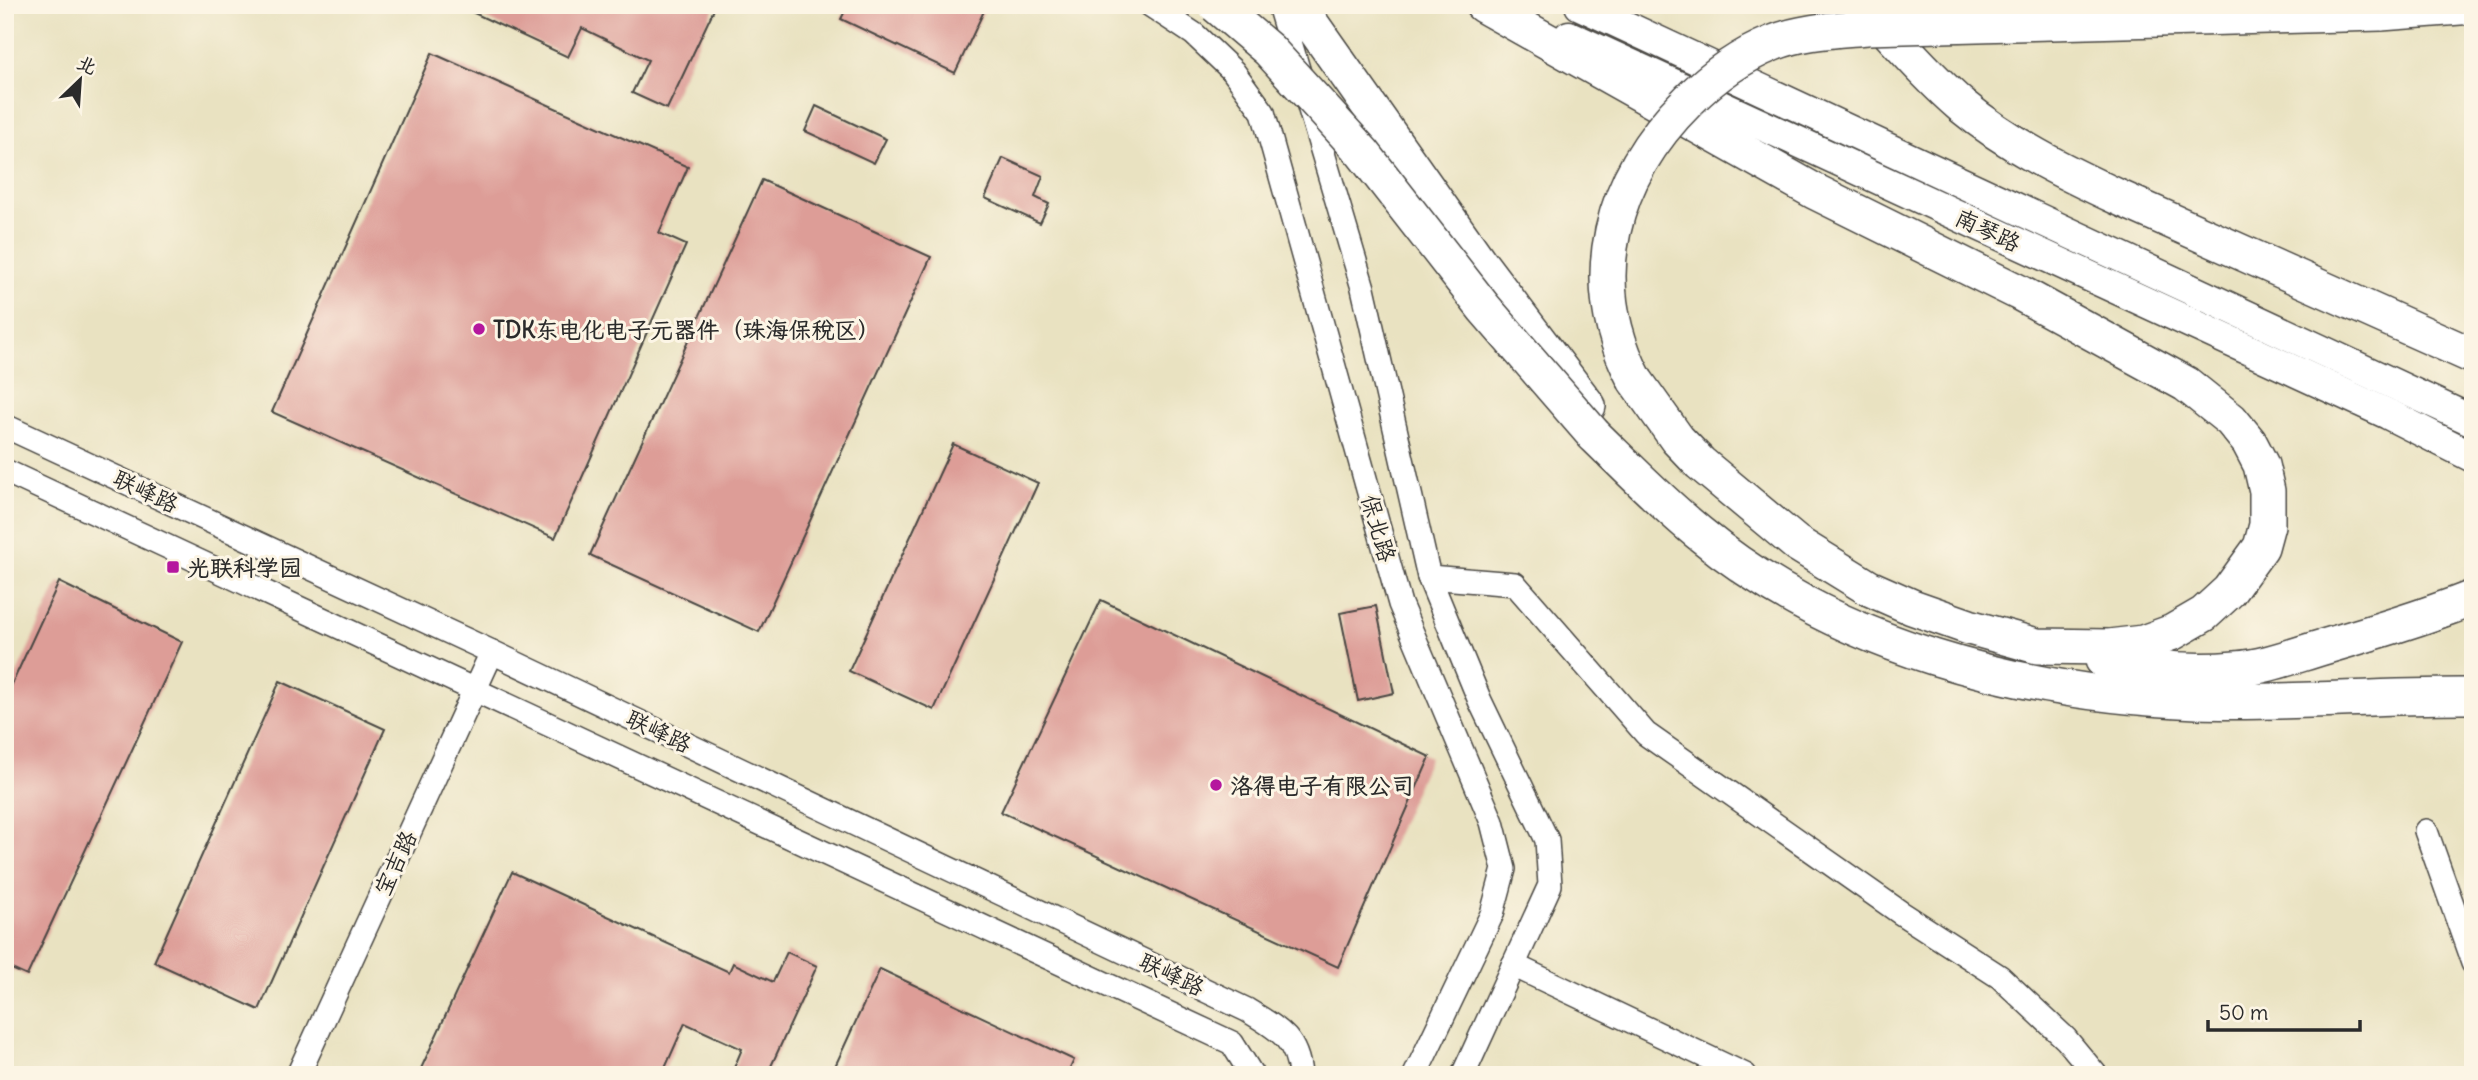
<svg xmlns="http://www.w3.org/2000/svg" width="2478" height="1080" font-family="Delius,'LXGW WenKai TC',sans-serif">
<style>
.building{fill:#dd9d97}
.lines{fill:none;stroke-linecap:round;stroke-linejoin:round}
.minor-casing{stroke:#484642;stroke-width:26}
.major-casing{stroke:#484642;stroke-width:33}
.highway-casing{stroke:#484642;stroke-width:38}
.minor{stroke:#fff;stroke-width:23}
.major{stroke:#fff;stroke-width:30}
.highway{stroke:#fff;stroke-width:35}
.highway-bridge-casing{stroke:#484642;stroke-width:38;stroke-linecap:butt}
.highway-bridge{stroke:#fff;stroke-width:35}
.poi-dot{fill:#b5179e;stroke:#fcf5e5;stroke-width:2.5}
.labels{text-anchor:middle;dominant-baseline:central;stroke-width:6;stroke-linejoin:round;paint-order:stroke}
.street-label{font-size:23px;fill:#2b2b2b;stroke:#fcf5e5}
.poi-label{font-size:23px;font-weight:bold;fill:#2b2b2b;stroke:#fcf5e5;text-anchor:start}
</style>
<rect width="100%" height="100%" fill="#fcf5e5"/>
<filter id="ink" filterUnits="userSpaceOnUse"><feTurbulence type="fractalNoise" baseFrequency=".0143" numOctaves="2"/><feDisplacementMap in="SourceGraphic" scale="14" xChannelSelector="R" yChannelSelector="G"/><feConvolveMatrix kernelMatrix="1 2 1 2 8 2 1 2 1" color-interpolation-filters="sRGB"/></filter>
<filter id="wash" filterUnits="userSpaceOnUse"><feTurbulence type="fractalNoise" baseFrequency=".00686" numOctaves="4" result="noise"/><feDisplacementMap in="SourceGraphic" scale="28" xChannelSelector="R" yChannelSelector="G"/><feGaussianBlur stdDeviation="1.57" result="paint"/><feColorMatrix in="noise" values="0 0 0 0 0 0 0 0 0 0 0 0 0 0 0 0 0 1.4 0 .05"/><feComposite in="paint" operator="in"/></filter>
<g filter="url(#wash)">
<rect width="100%" height="100%" fill="#e9e2c1"/>
<g id="blocks">
<g class="building">
<path d="M457 5H716L667 109 632 93 648 60 582 28 568 57Z"/>
<path d="M848 5H972L984 11 955 73 841 19Z"/>
<path d="M432 53 688 167 659 233 686 245 555 538 272 412Z"/>
<path d="M816 106 886 139 874 163 805 131Z"/>
<path d="M1003 158 1043 176 1035 197 1049 204 1040 223 985 198Z"/>
<path d="M762 180 931 257 759 632 590 555Z"/>
<path d="M953 444 1038 483 934 710 849 671Z"/>
<path d="M59 582 182 642 27 976 5 966V699Z"/>
<path d="M1101 600 1430 757 1338 967 1001 812Z"/>
<path d="M1376 606 1394 693 1358 701 1340 613Z"/>
<path d="M280 681 385 729 259 1010 154 962Z"/>
<path d="M512 872 729 972 733 963 773 982 787 952 817 966 767 1075H731L742 1049 685 1023 662 1075H418Z"/>
<path d="M880 969 1074 1060 1067 1075H831Z"/>
</g>
</g>
</g>
<g filter="url(#ink)">
<use href="#blocks" fill-opacity="0" stroke="#484642" stroke-width="2"/>
<g class="lines">
<defs>
<g id="minor">
<path d="M1150 5 1194 34 1233 71 1263 112 1400 604 1492 822 1504 869 1492 914 1415 1075"/>
<path d="M1279 5 1363 288 1429 577 1480 701 1547 840 1550 885 1463 1075"/>
<path d="M5 426 492 652 1247 1010C1276 1028 1297 1037 1300 1075"/>
<path d="M5 471 1232 1043 1252 1075"/>
<path d="M1429 577 1515 584 1646 734 1901 913 2000 977 2066 1039 2096 1075"/>
<path d="M2426 831 2473 963"/>
<path d="M1513 965 1745 1075"/>
<path d="M298 1075 492 652"/>
</g>
<g id="major">
<path d="M1580 5 2473 421"/>
<path d="M1569 36 2388 414 2473 457"/>
</g>
<g id="highway">
<path d="M1298 5 1479 262 1588 406"/>
<path d="M1483 5 1814 191 2018 292 2186 384 2231 420 2249 442 2261 465 2267 491V525L2261 547 2229 591 2204 614 2173 632 2143 643 2109 647 2037 646 1969 627 1912 607 1869 588 1796 543 1700 463 1677 439 1635 380"/>
<path d="M1864 5C1896 39 1927 76 1962 106 2009 145 2064 172 2120 198L2473 356"/>
<path d="M2352 12 2381 13 2473 6"/>
<path d="M1594 435C1628 468 1662 503 1699 533 1837 647 2021 694 2197 701 2289 704 2381 695 2473 696"/>
<path d="M2103 660C2146 669 2192 673 2236 669 2264 667 2293 656 2320 648 2371 633 2422 618 2473 598"/>
</g>
</defs>
<use href="#minor" class="minor-casing"/>
<use href="#major" class="major-casing"/>
<use href="#highway" class="highway-casing"/>
<use href="#minor" class="minor"/>
<use href="#major" class="major"/>
<use href="#highway" class="highway"/>
<defs>
<g id="highway-bridge">
<path d="M1216 5 1269 50 1363 153 1484 308 1594 435"/>
<path d="M1635 380C1582 280 1611 177 1689 100 1713 76 1741 56 1773 43 1802 31 1835 30 1867 27L2381 13"/>
</g>
</defs>
<use href="#highway-bridge" class="highway-bridge-casing"/>
<use href="#highway-bridge" class="highway-bridge"/>
</g>
</g>
<g class="poi-dot">
<circle cx="479" cy="329" r="7"/>
<rect x="166" y="560" width="14" height="14" rx="3.5"/>
<circle cx="1216" cy="785" r="7"/>
</g>
<g class="labels">
<g class="street-label">
<text transform="translate(1988 230) rotate(25)">南琴路</text>
<text transform="translate(146 491) rotate(25)">联峰路</text>
<text transform="translate(1379 528) rotate(74)">保北路</text>
<text transform="translate(659 731) rotate(25)">联峰路</text>
<text transform="translate(395 863) rotate(-65)">宝吉路</text>
<text transform="translate(1172 974) rotate(25)">联峰路</text>
</g>
<g class="poi-label">
<text x="493" y="329">TDK东电化电子元器件（珠海保税区）</text>
<text x="187" y="567">光联科学园</text>
<text x="1230" y="785">洛得电子有限公司</text>
</g>
</g>
<rect width="2478" height="1080" fill="none" stroke="#fcf5e5" stroke-width="28"/>
<g transform="translate(80 80) rotate(25)" stroke="#fcf5e5" stroke-width="5" paint-order="stroke">
<path d="M0-5L12 26L0 18L-12 26Z" fill="#2b2b2b"/>
<text y="-10" font-size="19" font-weight="bold" text-anchor="middle" fill="#2b2b2b">北</text>
</g>
<path d="M2208 1020v10h152v-10" fill="none" stroke="#2b2b2b" stroke-width="3.5"/>
<text x="2219" y="1020" font-size="21" fill="#2b2b2b" stroke="#fcf5e5" stroke-width="5" paint-order="stroke">50 m</text>
</svg>
